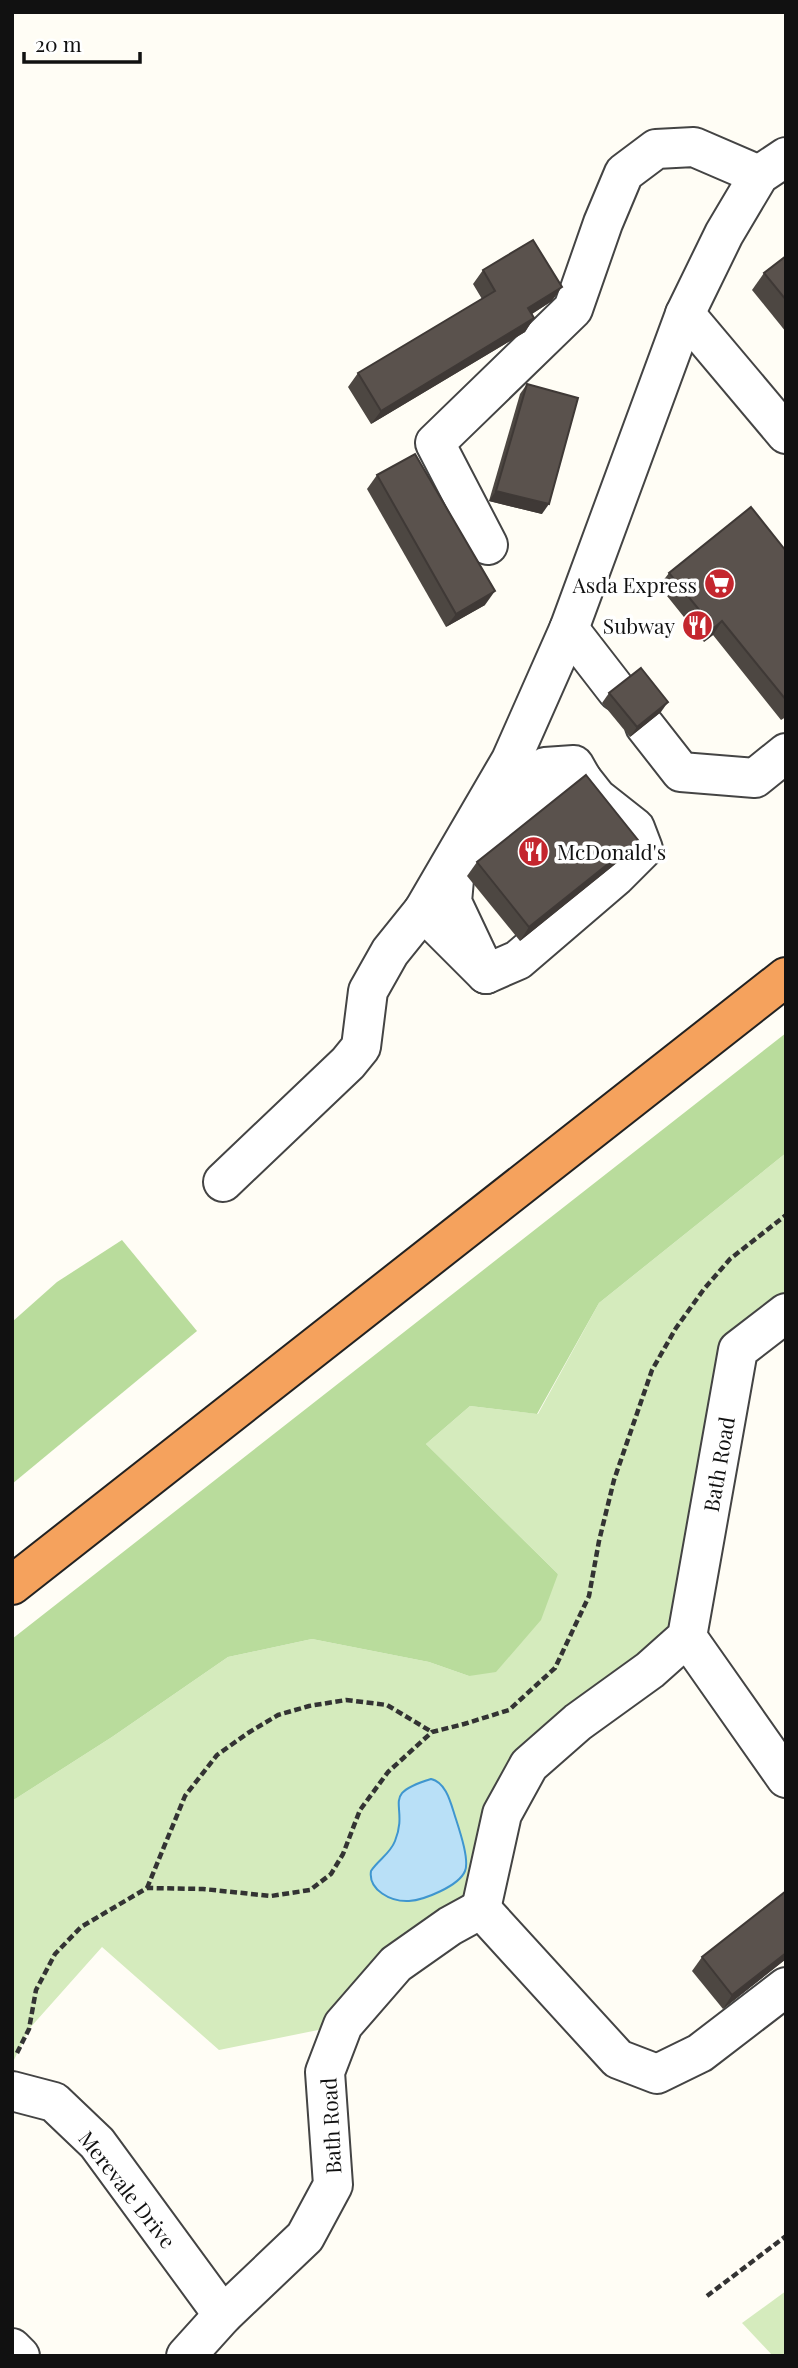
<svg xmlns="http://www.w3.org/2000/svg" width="798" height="2368" font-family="'Playfair Display',serif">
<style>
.green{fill:#d5ebbd}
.forest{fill:#b9dc9c}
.water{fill:#b9e0f7;stroke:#3f96cf;stroke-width:2}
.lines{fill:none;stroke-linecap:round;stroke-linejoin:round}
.minor-casing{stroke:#444;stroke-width:42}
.highway-casing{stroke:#222;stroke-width:42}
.path{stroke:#333;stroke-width:4.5;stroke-dasharray:7 3.5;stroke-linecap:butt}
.minor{stroke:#fff;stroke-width:38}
.highway{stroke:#f5a25d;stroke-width:38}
.wall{fill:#4d4742}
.shaded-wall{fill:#3f3936}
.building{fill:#5a524d;stroke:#3f3936;stroke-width:2}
.labels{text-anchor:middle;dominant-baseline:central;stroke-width:7;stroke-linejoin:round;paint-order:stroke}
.poi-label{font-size:21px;fill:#111;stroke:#fff;text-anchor:end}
.street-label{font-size:21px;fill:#111;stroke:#fff}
</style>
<rect width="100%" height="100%" fill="#fffdf5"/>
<g class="green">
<path d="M786 1153V1313L738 1350 687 1637 502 1814 481 1909 343 2025 219 2050 102 1947 29 2029 12 2064V1801L112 1737 228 1657 312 1639 429 1662 469 1676 558 1574 426 1444 470 1406 538 1414 599 1303Z"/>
<path d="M786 2291V2356H773L742 2323Z"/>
</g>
<g class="forest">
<path d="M786 1033V1153L599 1303 537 1414 470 1406 426 1444 558 1574 541 1620 496 1672 469 1676 429 1662 312 1639 228 1657 112 1737 12 1801V1639Z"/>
<path d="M122 1240 197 1331 12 1484V1322L57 1282Z"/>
</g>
<path class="water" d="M431 1779C445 1782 450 1800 454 1813 458 1826 470 1859 465 1871 459 1886 424 1900 409 1901 391 1902 368 1890 371 1871 378 1860 390 1854 395 1841 410 1804 378 1795 431 1779Z"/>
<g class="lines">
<defs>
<g id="minor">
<path d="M685 314 786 434"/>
<path d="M488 545 435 443 573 309 603 223 624 173 656 149 694 147 759 175"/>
<path d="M569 629 617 691"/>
<path d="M645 726 681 772 755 778 786 753"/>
<path d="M582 779 597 798 635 828 643 849 616 876 518 960 486 974 452 902 455 868Z"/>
<path d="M505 822 528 780 545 767 574 765 582 779"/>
<path d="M486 974 423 911 511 760 569 629 685 314 724 234 759 175 786 157"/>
<path d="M223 1182 348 1063 361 1047 368 991 390 952 423 911"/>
<path d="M687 1637 786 1778"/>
<path d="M481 1909 502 1814 529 1765 578 1722 650 1670 687 1637 738 1350 786 1313"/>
<path d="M12 2091 54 2102 97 2143 223 2315"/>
<path d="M12 2348 20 2356"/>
<path d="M186 2356 223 2315 305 2237 333 2185 325 2072 343 2025 396 1964 450 1926 481 1909 618 2059 657 2074 700 2053 786 1987"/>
</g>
<path id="highway" d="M12 1585 786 977"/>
</defs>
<use href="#minor" class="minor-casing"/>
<use href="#highway" class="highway-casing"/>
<g class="path">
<path d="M147 1888 185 1796 217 1755 248 1733 278 1715 309 1706 346 1700 387 1705 432 1732"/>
<path d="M17 2053 29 2029 36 1990 55 1954 81 1927 147 1888 203 1889 271 1896 310 1890 331 1874 343 1854 360 1810 388 1772 432 1732 464 1724 509 1710 555 1668 589 1596 599 1541 614 1480 652 1370 676 1328 704 1289 730 1259 786 1215"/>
<path d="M707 2296 786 2236"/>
</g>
<use href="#minor" class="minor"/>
<use href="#highway" class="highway"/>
</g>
<g class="wall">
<path d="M786 256V332L752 290 764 273Z"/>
<path d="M483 270 552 301 532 314 534 318 525 332 371 424 348 387 358 373 482 299 473 284Z"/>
<path d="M527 384 542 514 489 501 520 394Z"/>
<path d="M377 475 485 605 446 627 367 489Z"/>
<path d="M786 551V717L781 720 713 635 704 642 659 586 669 573Z"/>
<path d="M609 693 661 712 630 737 602 703Z"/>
<path d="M629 853 520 941 467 876 477 862Z"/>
<path d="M786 1891V1959L723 2009 692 1971 702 1957Z"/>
</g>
<g class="shaded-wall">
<path d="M562 287 552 301 519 322 528 308Z"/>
<path d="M534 318 525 332 371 424 381 411Z"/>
<path d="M496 491 549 504 542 514 489 501Z"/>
<path d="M495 591 485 605 446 627 456 614Z"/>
<path d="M722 621 713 635 704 642 714 628Z"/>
<path d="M668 702 661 712 630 737 637 727Z"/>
<path d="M638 840 629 853 520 941 529 927Z"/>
<path d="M786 1953V1959L723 2009 732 1995Z"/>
</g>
<g class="building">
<path d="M533 240 562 287 528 308 534 318 381 411 358 373 495 291 483 270Z"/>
<path d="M786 256V300L764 273Z"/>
<path d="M527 384 578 398 549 504 496 491Z"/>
<path d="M415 454 495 591 456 614 377 475Z"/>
<path d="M751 507 786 551V700L722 621 714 628 669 573Z"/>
<path d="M641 668 668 702 637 727 609 693Z"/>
<path d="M586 775 638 840 529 927 477 862Z"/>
<path d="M786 1891V1953L732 1995 702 1957Z"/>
</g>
<defs>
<symbol id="supermarket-disc" viewBox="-11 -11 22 22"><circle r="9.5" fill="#c4262e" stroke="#fff"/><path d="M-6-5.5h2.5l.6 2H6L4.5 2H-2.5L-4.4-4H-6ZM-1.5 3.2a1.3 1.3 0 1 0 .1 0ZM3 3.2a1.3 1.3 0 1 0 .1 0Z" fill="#fff"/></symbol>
<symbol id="restaurant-disc" viewBox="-11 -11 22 22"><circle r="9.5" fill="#c4262e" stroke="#fff"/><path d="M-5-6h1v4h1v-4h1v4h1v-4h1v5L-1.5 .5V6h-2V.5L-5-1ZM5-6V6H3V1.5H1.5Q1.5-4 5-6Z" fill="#fff"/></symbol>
</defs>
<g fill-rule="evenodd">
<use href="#supermarket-disc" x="702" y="566" width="35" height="35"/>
<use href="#restaurant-disc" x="680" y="608" width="35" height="35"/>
<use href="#restaurant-disc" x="516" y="834" width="35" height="35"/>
</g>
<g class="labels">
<g class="poi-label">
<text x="697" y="584">Asda Express</text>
<text x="675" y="625">Subway</text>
<text x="557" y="851" text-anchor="start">McDonald's</text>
</g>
<g class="street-label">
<text transform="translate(718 1464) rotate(-80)">Bath Road</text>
<text transform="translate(330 2126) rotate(-93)">Bath Road</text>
<text transform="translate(128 2189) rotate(52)">Merevale Drive</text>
</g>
</g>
<rect width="798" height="2368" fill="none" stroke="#111111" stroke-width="28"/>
<path d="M24 52v10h116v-10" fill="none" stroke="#111111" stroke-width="3.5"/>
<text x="35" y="52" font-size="21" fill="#111111" stroke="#ffffff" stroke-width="5" paint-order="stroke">20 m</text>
</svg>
